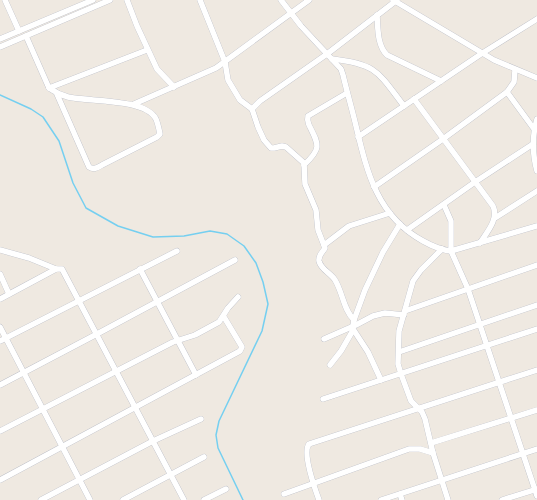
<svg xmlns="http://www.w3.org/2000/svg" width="537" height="500" font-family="'Fira Sans Condensed',sans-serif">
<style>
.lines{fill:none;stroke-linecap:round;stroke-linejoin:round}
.stream{stroke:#75cff0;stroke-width:1.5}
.minor-casing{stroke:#b4b7c1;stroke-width:6}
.minor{stroke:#fff;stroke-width:5.5}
</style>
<rect width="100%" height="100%" fill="#efe9e1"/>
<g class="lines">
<path class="stream" d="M0 95 31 109 43 117 59 141 73 183 86 208 118 226 153 237 184 236 210 231 227 234 244 246 256 263 263 282 268 304 262 331 219 421 216 435 218 448 243 500"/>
<defs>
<g id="minor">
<path d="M5 0 19 31"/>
<path d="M127 0 137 26 157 69 174 87"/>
<path d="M200 0 225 62 228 80 240 100 252 109 258 127 264 140 271 148H274L282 146 286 147 304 163 305 184 316 210 318 230 325 248C323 252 318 255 319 261 321 270 331 273 335 280 343 293 343 309 354 320"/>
<path d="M281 0 301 26 341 69 343 75C347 92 352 109 356 126 367 172 377 216 423 241 432 246 441 250 451 251L537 226"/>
<path d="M393 0 494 60 537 78"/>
<path d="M377 15C378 28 377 45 387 55L441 81"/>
<path d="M26 36 49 88C55 92 61 95 68 97 90 102 145 98 156 119 158 124 159 129 160 134L157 137 102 165C97 168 94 170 89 167L56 92"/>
<path d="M0 39 93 0"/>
<path d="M0 47 110 0"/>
<path d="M332 59C377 64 378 72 404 106"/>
<path d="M49 88 147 50"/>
<path d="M507 92 534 129"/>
<path d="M414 99 493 206C499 219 487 232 480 243"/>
<path d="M134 104 216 68 309 0"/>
<path d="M252 109 260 101 327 54 397 0"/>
<path d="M537 119C532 136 532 153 537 171"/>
<path d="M358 137 481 54 537 19"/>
<path d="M304 165C322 148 319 145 309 125 308 122 307 120 308 116L347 93"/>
<path d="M374 187 443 139 507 92 514 82 515 70"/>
<path d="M444 205 451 221V251L468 289 537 496"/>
<path d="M495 218 537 191"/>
<path d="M407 230 475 182 533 144"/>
<path d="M324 245 349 226 390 213"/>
<path d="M442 249 421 270 413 281 399 331 398 364 401 374 411 401 422 412 425 419 433 453 448 500"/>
<path d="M0 250 29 258 56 269"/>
<path d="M140 269 196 375"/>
<path d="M0 274 9 294"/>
<path d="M0 299 56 269H62L184 500"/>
<path d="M405 311 537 265"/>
<path d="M0 327 90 500"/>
<path d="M353 329 368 352 381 380"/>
<path d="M324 339 356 325 373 316 385 313 404 315"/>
<path d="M0 341 177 251"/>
<path d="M399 352 537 305"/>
<path d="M330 365 341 351 352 332 354 320 365 290 383 252 400 224"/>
<path d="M0 385 97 334 235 260"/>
<path d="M323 399 537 329"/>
<path d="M0 431 173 342 195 335 219 322 228 308 238 297"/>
<path d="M431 443 537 410"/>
<path d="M0 480 240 351 242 347 224 317"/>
<path d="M284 494 409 449H420L433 453"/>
<path d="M400 494 402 500"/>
<path d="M41 500 153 441 201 419"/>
<path d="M123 500 204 457"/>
<path d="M204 500 226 489"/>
<path d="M319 500C315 489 302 453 309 444L537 370"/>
<path d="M381 500 537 449"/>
<path d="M502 500 537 489"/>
</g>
</defs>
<use href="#minor" class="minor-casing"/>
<use href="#minor" class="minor"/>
</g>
</svg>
